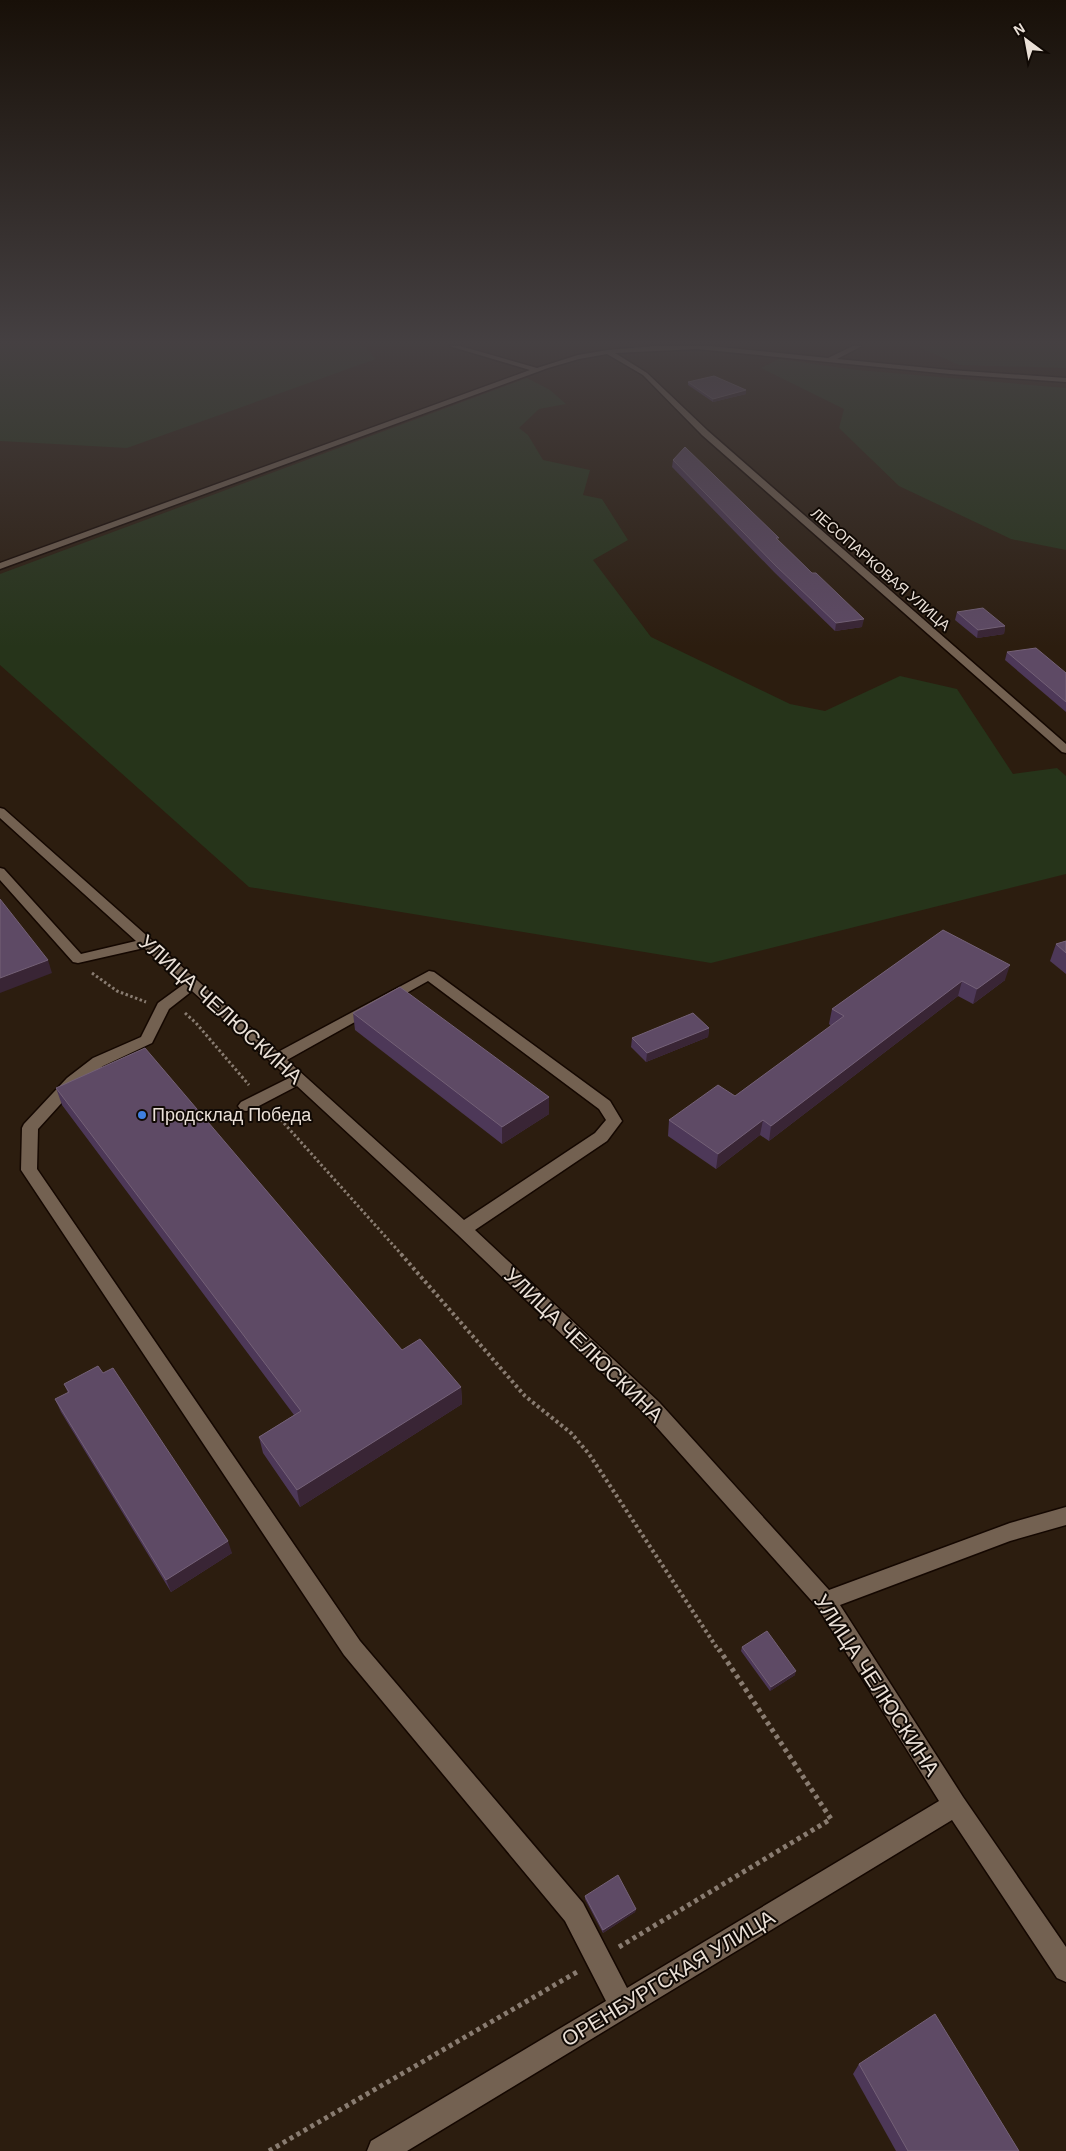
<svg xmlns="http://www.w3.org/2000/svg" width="1066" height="2151" font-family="Arial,sans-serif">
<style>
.green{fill:#26341a}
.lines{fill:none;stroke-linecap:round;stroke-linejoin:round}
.minor-casing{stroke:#140700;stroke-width:3}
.path-far2{stroke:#897c71;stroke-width:3;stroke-dasharray:2.5 2.5;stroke-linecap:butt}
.path-far1{stroke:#897c71;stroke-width:4;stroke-dasharray:3 3;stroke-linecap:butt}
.path{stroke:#897c71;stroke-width:5;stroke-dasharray:4 4;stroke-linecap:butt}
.minor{fill:#736151;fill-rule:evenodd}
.wall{fill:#4d3858}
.shaded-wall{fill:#392535}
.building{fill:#5e4a65;stroke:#746177}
.shop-dot{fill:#3f7fe0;stroke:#100904;stroke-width:2}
.labels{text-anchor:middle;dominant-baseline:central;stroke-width:4;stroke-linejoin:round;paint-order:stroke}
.far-street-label{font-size:15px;fill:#eae0d7;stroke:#100904}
.poi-label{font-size:18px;fill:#eae0d7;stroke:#100904;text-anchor:start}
.near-street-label{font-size:21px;fill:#eae0d7;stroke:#100904}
</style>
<rect width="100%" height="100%" fill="#2c1d0f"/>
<g class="green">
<path d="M0 346H364L376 359 127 448 0 441Z"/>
<path d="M917 346H1066V368L959 365Z"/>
<path d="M779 359 857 370 1066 388V550L1011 539 899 486 839 428 844 409 761 368Z"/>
<path d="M527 378 550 390 566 404 539 409 519 428 528 435 543 460 590 470 583 495 602 499 628 540 593 560 651 637 790 704 825 711 900 676 957 689 1013 774 1057 768 1066 776V874L711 963 249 887 0 665V574Z"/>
</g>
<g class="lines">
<defs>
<g id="minor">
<path d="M449 346H460L537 368 578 355 608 350 655 346H710L828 358 853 346H862L837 359 950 370 1066 378V382L950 374 697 349 615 353 647 373 708 431 1066 744V753L1062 752 702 435 643 375 607 354 579 359 548 368 0 569V563L530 370Z"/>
<path d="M0 808 4 809 278 1052 429 971 434 972 610 1101 622 1121 607 1141 475 1230 659 1402 829 1590 1010 1523 1066 1507V1525L1010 1541 840 1605 963 1797 1066 1947V1982L1057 1978 952 1820 407 2151H367L371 2141 606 2001 565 1921 344 1655 21 1170 22 1128 24 1124 67 1078 93 1058 141 1037 158 1003 184 984 144 948 78 963 73 962 0 880V868L4 869 81 954 136 941 0 818ZM428 981 599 1109 606 1120 595 1133 464 1220 287 1060ZM192 991 289 1078 241 1102 238 1106 241 1110 246 1111 251 1110 297 1086 457 1234 645 1414 818 1608 939 1801 627 1988 583 1903 360 1641 37 1169 38 1129 77 1086 103 1066 152 1043 169 1009Z"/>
</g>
</defs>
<use href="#minor" class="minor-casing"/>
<g class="path-far2">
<path d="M92 973 117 991 146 1002"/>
<path d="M185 1013 196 1023 249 1085"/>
<path d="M274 1112 402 1255"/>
</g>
<path class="path-far1" d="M401 1254 525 1396 571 1433 589 1454 719 1651"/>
<g class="path">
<path d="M619 1947 831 1819 719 1649"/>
<path d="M269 2151 577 1972"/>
</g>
<use href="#minor" class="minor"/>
</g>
<g class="wall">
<path d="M688 382 746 390V394L713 402 688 385Z"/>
<path d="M673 460 779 541 812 573 862 627 835 631 775 573 672 467Z"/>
<path d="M957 612 1005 626 1004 634 977 638 955 620Z"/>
<path d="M1007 652 1066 673V712L1005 660Z"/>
<path d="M943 930 1005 980 973 1004 958 996 769 1141 760 1135 716 1169 668 1136 669 1120 735 1096 831 1026 829 1024 832 1009Z"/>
<path d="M1066 941V974L1050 961 1056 944Z"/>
<path d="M353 1013 549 1097V1114L502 1144 355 1030Z"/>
<path d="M709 1028 708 1037 646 1062 631 1047 632 1038Z"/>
<path d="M56 1088 402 1350 461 1387 462 1404 300 1507 263 1453 259 1437 294 1415 62 1105Z"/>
<path d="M64 1384 232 1553 171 1592 61 1412 55 1399 68 1393Z"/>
<path d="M742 1647 795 1675 770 1691 741 1651Z"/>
<path d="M585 1896 636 1909 635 1912 603 1933 585 1899Z"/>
<path d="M859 2064 1019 2151H896L853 2074Z"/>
</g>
<g class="shaded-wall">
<path d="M746 390V394L713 402V399Z"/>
<path d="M864 619 862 627 835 631 836 623Z"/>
<path d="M1005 626 1004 634 977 638 978 630Z"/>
<path d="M48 960 52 973 0 993V978Z"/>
<path d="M1010 965 1005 980 973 1004 977 989Z"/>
<path d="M962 981 958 996 769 1141 771 1126Z"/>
<path d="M709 1028 708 1037 646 1062 647 1053Z"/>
<path d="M549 1097V1114L502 1144V1127Z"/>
<path d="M763 1120 760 1135 716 1169 718 1154Z"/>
<path d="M461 1387 462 1404 300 1507 297 1490Z"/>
<path d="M228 1541 232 1553 171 1592 166 1580Z"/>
<path d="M796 1671 795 1675 770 1691 771 1687Z"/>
<path d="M636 1909 635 1912 603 1933V1930Z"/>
</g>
<g class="building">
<path d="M714 376 746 390 713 399 688 382Z"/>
<path d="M685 447 779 538H776L812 573H816L864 619 836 623 776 566 673 460Z"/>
<path d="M983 608 1005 626 978 630 957 612Z"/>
<path d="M1036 648 1066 673V702L1007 652Z"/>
<path d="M0 899 48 960 0 978Z"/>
<path d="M943 930 1010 965 977 989 962 981 771 1126 763 1120 718 1154 669 1120 718 1085 735 1096 844 1016 832 1009Z"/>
<path d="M1066 941V953L1056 944Z"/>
<path d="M400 987 549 1097 502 1127 353 1013Z"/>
<path d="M693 1013 709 1028 647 1053 632 1038Z"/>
<path d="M145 1048 402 1350 420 1339 461 1387 297 1490 259 1437 301 1411 56 1088Z"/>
<path d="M98 1366 103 1373 113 1368 228 1541 166 1580 55 1399 69 1392 64 1384Z"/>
<path d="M767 1631 796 1671 771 1687 742 1647Z"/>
<path d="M618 1875 636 1909 603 1930 585 1896Z"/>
<path d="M935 2014 1019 2151H908L859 2064Z"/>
</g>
<linearGradient id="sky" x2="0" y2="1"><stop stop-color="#181008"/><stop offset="0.53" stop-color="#454042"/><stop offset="1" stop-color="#454042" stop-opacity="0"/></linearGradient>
<rect width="1066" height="647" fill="url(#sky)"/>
<circle class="shop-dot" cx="142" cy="1115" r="5"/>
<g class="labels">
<g class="far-street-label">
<text transform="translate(881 569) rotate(41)">ЛЕСОПАРКОВАЯ УЛИЦА</text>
</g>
<g class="poi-label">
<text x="152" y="1115">Продсклад Победа</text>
</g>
<g class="near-street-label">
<text transform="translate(221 1009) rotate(42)">УЛИЦА ЧЕЛЮСКИНА</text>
<text transform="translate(584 1345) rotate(44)">УЛИЦА ЧЕЛЮСКИНА</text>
<text transform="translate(877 1685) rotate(57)">УЛИЦА ЧЕЛЮСКИНА</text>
<text transform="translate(668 1978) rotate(-31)">ОРЕНБУРГСКАЯ УЛИЦА</text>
</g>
</g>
<g transform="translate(1026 40) rotate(328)" stroke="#100904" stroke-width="4" paint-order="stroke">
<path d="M0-4L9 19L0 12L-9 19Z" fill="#eae0d7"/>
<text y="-8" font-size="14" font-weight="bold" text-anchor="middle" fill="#eae0d7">N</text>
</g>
</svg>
